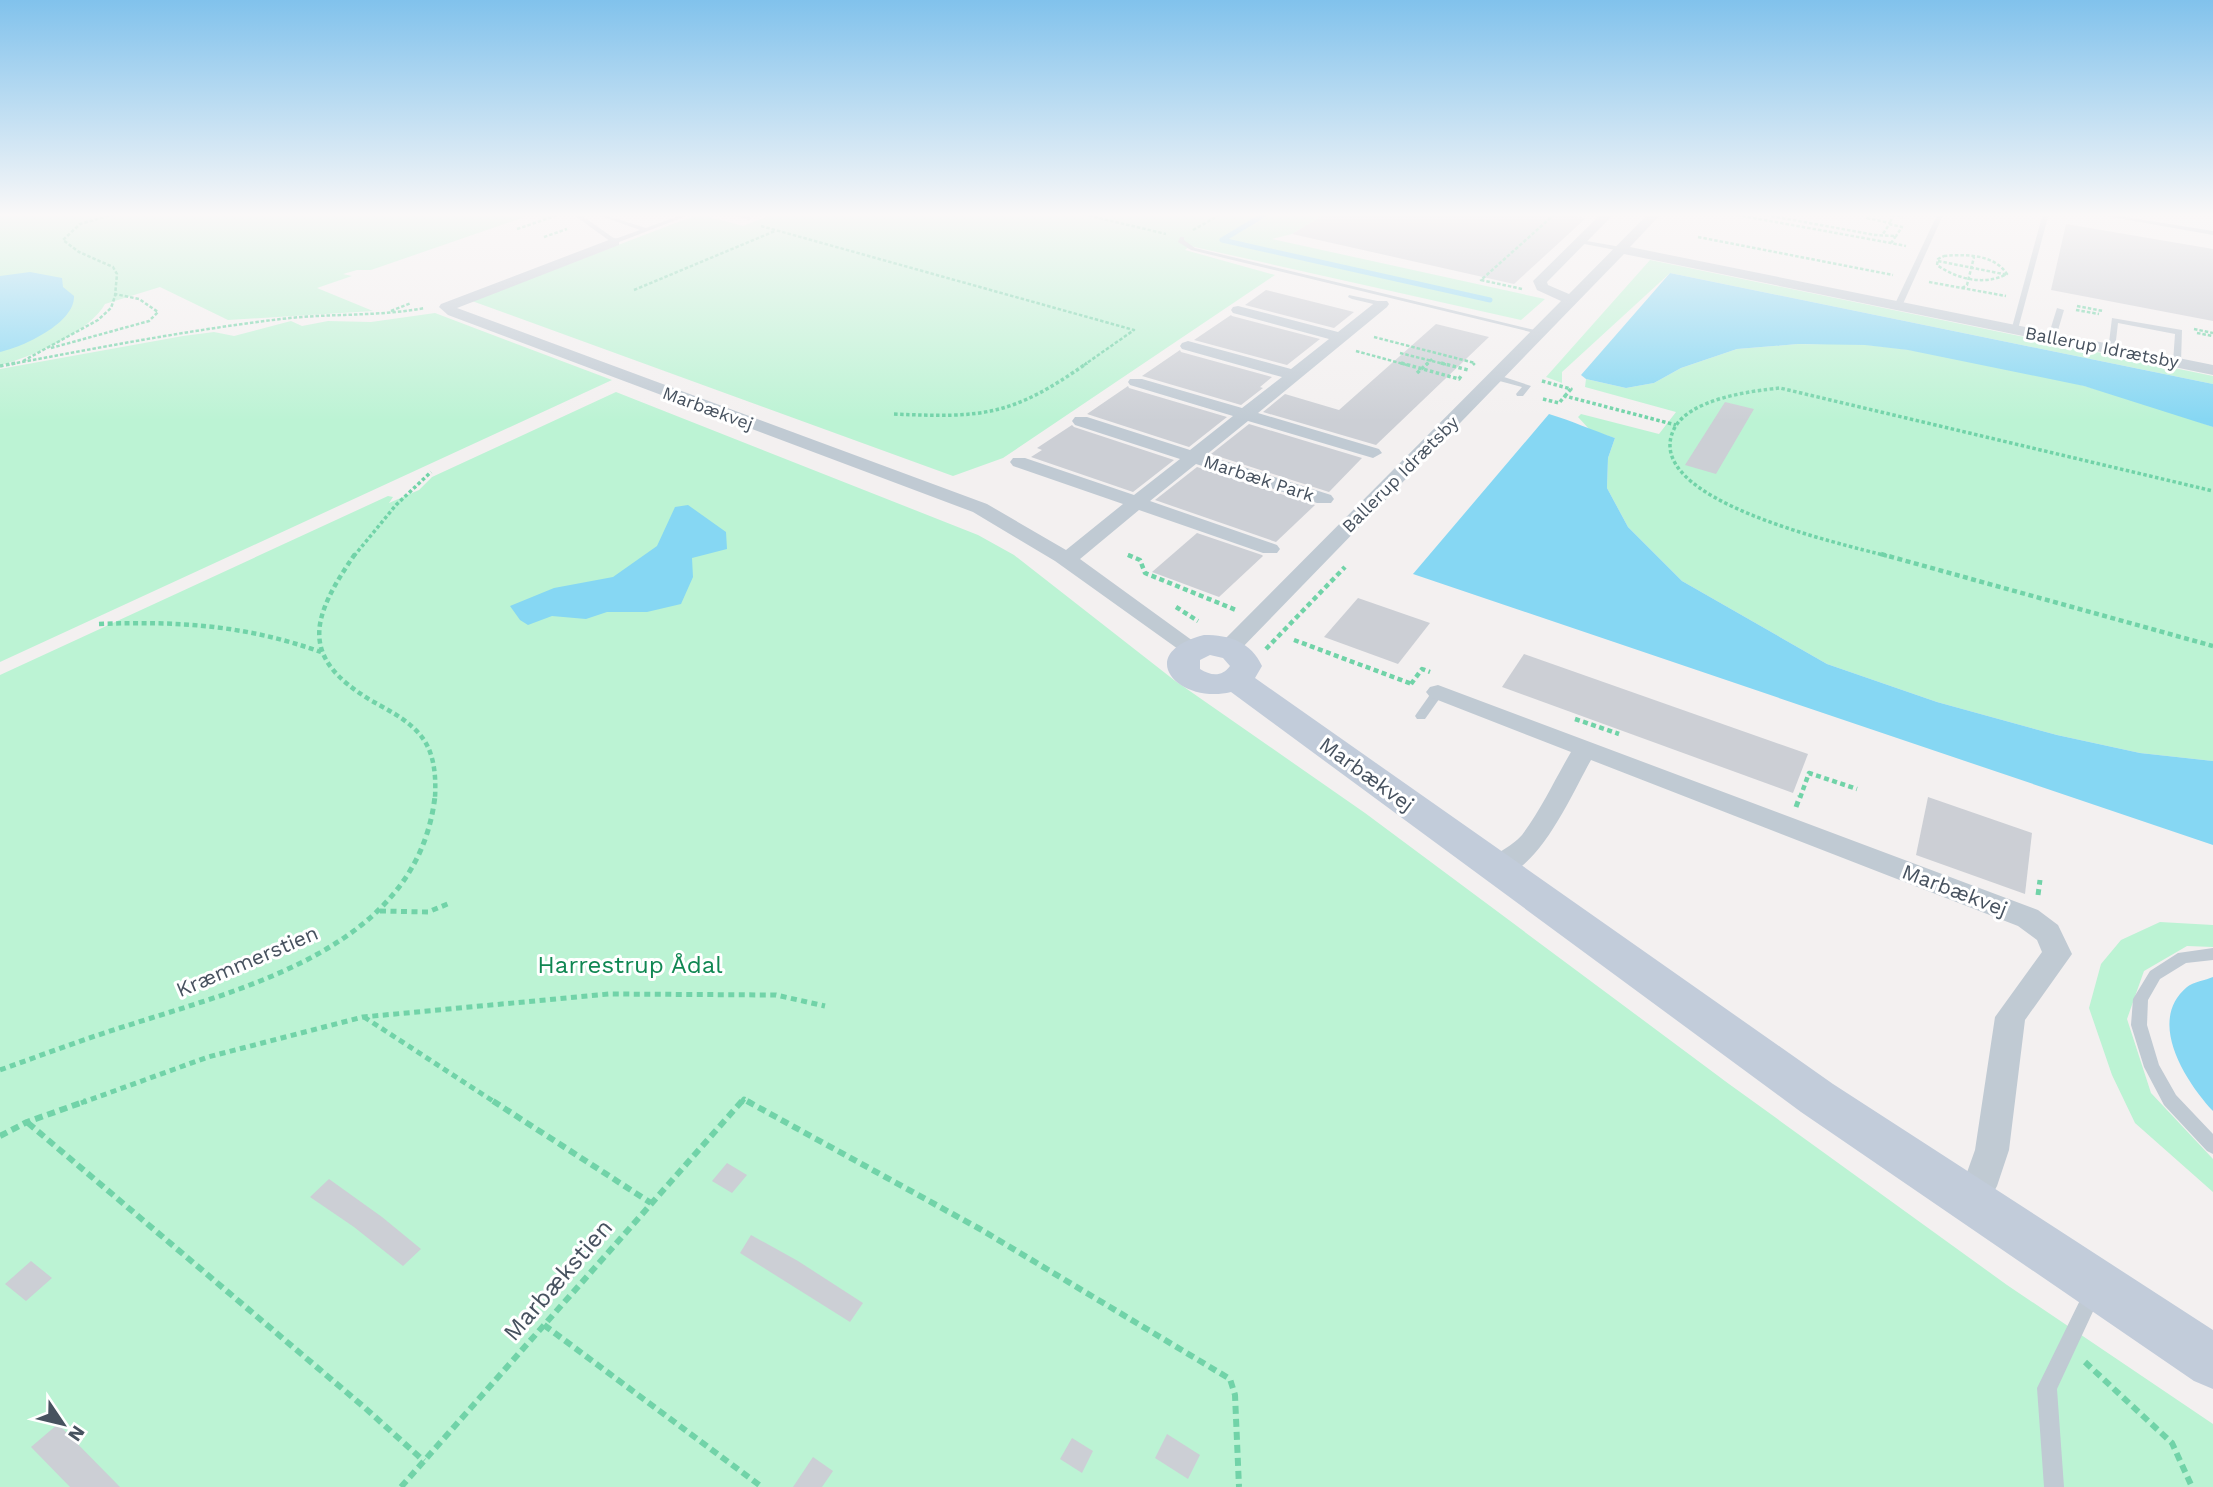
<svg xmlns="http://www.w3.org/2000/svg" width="2213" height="1487" font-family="'Work Sans',sans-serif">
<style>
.green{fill:#bcf3d4}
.water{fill:#86d7f3}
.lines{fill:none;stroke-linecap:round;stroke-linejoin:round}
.stream{stroke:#86d7f3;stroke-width:5}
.building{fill:#cccfd5}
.path-far4{stroke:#71d3a8;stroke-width:2.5;stroke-dasharray:3.5 2;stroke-linecap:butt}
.path-far3{stroke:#71d3a8;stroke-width:3.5;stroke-dasharray:3.5 2.5;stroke-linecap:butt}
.path-far2{stroke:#71d3a8;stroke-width:4.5;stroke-dasharray:5 3.5;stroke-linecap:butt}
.path-far1{stroke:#71d3a8;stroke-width:5;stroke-dasharray:6 4.5;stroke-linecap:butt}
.path{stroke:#71d3a8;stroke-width:6;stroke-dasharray:8 5;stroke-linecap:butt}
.lane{fill:#c0cad3;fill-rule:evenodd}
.street{fill:#c0cad3;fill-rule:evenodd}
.secondary{fill:#c2ccda;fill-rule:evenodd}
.labels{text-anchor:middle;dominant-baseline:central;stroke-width:6;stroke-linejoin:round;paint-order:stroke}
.far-street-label{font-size:18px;fill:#47525f;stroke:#fff}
.street-label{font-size:21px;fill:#47525f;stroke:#fff}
.near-park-label{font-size:24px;fill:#108752;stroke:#fff}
.near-street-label{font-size:24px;fill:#47525f;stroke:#fff}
</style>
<rect width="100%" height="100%" fill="#f3f0f0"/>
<g class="green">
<path d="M0 213H558L544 219 533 214 371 270H357L343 274 352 276 317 288 373 311 228 320 160 287 105 304C91 331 30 358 0 365Z"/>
<path d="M776 213H1327L1292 234 1272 239 1545 299 1521 320 1190 246 1185 250 1275 275 1003 458 953 476 472 301 699 214 743 226Z"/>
<path d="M1650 260 2213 376V384L1670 273 1562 372V383L1546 377Z"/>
<path d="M435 313 612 380 0 662V369L183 336 214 332 234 336 291 321 302 326 328 321 371 322Z"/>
<path d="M1798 344C1821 345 1845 343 1868 345 1985 357 2103 387 2213 427V761L2140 753 2057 735 1937 702 1827 664 1682 581 1628 527 1607 488 1608 458 1615 438 1590 430 1578 417 1581 414 1659 434 1676 412 1585 387 1586 379 1626 388 1654 383 1681 368 1737 349Z"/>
<path d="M616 392 978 535 1014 555 1174 680 1365 813 1729 1084 2007 1285 2213 1424V1487H0V675L388 496 393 497 389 503 419 490 432 477Z"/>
<path d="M2160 922 2213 925V947L2187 946 2144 971 2127 1019 2151 1093 2213 1159V1192L2135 1123 2112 1075 2089 1008 2101 964 2121 940Z"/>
</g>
<g class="water">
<path d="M30 272 62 278 63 287 74 296C75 323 23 347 0 352V276Z"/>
<path d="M1670 273 2213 384V427L2084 386 1908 350 1865 345 1798 344 1737 349 1681 368 1654 383 1626 388 1586 379 1581 375Z"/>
<path d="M1549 414C1572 421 1592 430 1615 438L1608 458 1607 488 1628 527 1682 581 1827 664 1937 702 2057 735 2140 753 2213 761V845L1413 574Z"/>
<path d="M688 505 726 532 727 549 692 558 693 577 681 604 647 612H607L586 619 552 616 528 625 520 620 510 606 554 588 613 577 657 546 675 507Z"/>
<path d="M2213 977V1111C2186 1082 2146 1021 2187 987 2193 982 2206 980 2213 977Z"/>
</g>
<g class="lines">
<path class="stream" d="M1267 213 1222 240 1490 300"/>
</g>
<g class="building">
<path d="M1327 213H1560L1586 218 1514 284 1292 234Z"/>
<path d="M2066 224 2213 249V321L2051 290Z"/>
<path d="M1266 290 1354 312 1334 328 1245 305Z"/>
<path d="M1231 315 1232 316 1320 339 1287 365 1194 340Z"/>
<path d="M1436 324 1489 337 1376 445 1263 412 1285 394 1339 410Z"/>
<path d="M1180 350 1181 352 1272 377 1260 387 1263 388 1241 405 1142 376Z"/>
<path d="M1128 386 1129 388 1227 417 1189 447 1087 414Z"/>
<path d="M1725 402 1754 409 1716 474 1685 465Z"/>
<path d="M1249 424 1362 458 1329 492 1211 454Z"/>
<path d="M1072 425 1074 427 1174 460 1133 492 1031 457 1042 450 1037 448Z"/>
<path d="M1197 467 1315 505 1276 542 1155 500Z"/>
<path d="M1197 533 1262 555 1263 556 1219 597 1152 572Z"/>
<path d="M1358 598 1430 623 1398 664 1324 637Z"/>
<path d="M1524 654 1808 754 1793 793 1502 687Z"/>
<path d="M1928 797 2032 833 2025 894 1916 855Z"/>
<path d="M727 1163 747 1175 732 1193 712 1181Z"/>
<path d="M329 1179 382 1217 421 1249 403 1266 354 1227 310 1197Z"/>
<path d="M751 1235 798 1261 863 1303 850 1322 740 1253Z"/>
<path d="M31 1261 52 1278 26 1301 5 1284Z"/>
<path d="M58 1424 120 1487H70L31 1447Z"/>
<path d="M1167 1434 1200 1455 1188 1479 1155 1458Z"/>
<path d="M1072 1438 1093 1451 1082 1473 1060 1459Z"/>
<path d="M813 1457 833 1471 822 1487H793Z"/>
</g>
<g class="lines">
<g class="path-far4">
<path d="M1078 213 1166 234"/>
<path d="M1726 213 1891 243"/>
<path d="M1755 213 1875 235 1896 236 1891 243 1906 246"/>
<path d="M1870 213 1867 218 1890 223 1883 234"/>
<path d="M1890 222 1894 215 1903 217"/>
<path d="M1889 224 1902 227 1896 236"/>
<path d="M761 226 1134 330 1084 365"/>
<path d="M517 229 558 215"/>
<path d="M1193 230 1223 213"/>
<path d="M544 237 567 229"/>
<path d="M1698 237 1893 275"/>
<path d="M1944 256C1965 254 1994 254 2007 274 1984 286 1957 279 1937 265L1938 259Z"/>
<path d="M1938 261 2008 275"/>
<path d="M1929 282 2006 296"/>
<path d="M1962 288 1967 285 1974 257"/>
<path d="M1522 289 1481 280 1556 213"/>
<path d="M634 290 775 231"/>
<path d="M2077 306 2103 311"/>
<path d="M2076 310 2099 314"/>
<path d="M391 311 411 303"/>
<path d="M2194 329 2213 333"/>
<path d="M2197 333 2213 336"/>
<path d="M1374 337 1475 363 1473 365"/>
<path d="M51 348 149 321 158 312 139 299 115 294"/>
<path d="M1356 351 1407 365"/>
<path d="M1400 353 1448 365"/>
<path d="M23 361 98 320 111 308 115 296 117 274 113 267 79 252 63 240 80 224 119 213"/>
<path d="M6 365C97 348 189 330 281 319 330 313 375 317 425 308"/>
<path d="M1426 365 1432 359"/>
</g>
<g class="path-far3">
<path d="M1401 363 1459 379 1461 376"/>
<path d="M1441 363 1468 370"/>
<path d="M0 366 16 363"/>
<path d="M1417 373 1428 363"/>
<path d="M1542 381 1571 389 1565 396"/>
<path d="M1543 399 1559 403 1565 396 1676 425"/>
<path d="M894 414C983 418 1012 416 1087 363"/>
<path d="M1128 555 1131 556"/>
<path d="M354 556 396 505 431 472"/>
<path d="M1887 556C1843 544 1639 500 1674 429 1689 399 1750 391 1780 388L2213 491"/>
</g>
<g class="path-far2">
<path d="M355 554C311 618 298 657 372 701 390 711 412 722 424 740 435 757 436 778 435 798"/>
<path d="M1881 554 2213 646"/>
<path d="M1128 555 1140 560 1145 573 1236 610"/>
<path d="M1176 607 1198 621"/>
<path d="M99 624C179 621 245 625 321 652"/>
<path d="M1294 640 1412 684"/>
<path d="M1266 649 1345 567"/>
<path d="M1411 684 1422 669 1430 672"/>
<path d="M1575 719 1619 734"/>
<path d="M1800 798 1809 773 1857 789"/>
</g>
<g class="path-far1">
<path d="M1796 807 1800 796"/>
<path d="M2038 895 2040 880"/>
<path d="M380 911 428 912 450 903"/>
<path d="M364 1017 496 1103"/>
<path d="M0 1070C42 1055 84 1039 126 1026 247 987 418 947 435 796"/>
<path d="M81 1103 208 1057 363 1017 609 994 776 995 825 1006"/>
<path d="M741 1103 744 1099 751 1103"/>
</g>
<g class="path">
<path d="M493 1101 651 1203"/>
<path d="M747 1101 980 1229 1230 1379 1235 1395 1239 1487"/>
<path d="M28 1123 364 1407 424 1461"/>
<path d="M0 1136 27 1122 86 1101"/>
<path d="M544 1325 762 1487"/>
<path d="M2085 1362 2172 1443 2192 1487"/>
<path d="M401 1487 742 1101"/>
</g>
<g class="lane">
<path d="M571 213H578L615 239 640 230 601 216V214L646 228 686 213H694L614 244Z"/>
<path d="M725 213H735L752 218 749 220Z"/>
<path d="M1938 213H1944L1902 306 1895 308 1894 306Z"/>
<path d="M2043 213H2049L2018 329 2011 331Z"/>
<path d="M2089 213H2101L2213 231V235Z"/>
<path d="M1180 237H1184V240L1195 248 1543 332 1539 334 1191 250 1178 242Z"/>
<path d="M1581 240 1621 247 1624 249 1621 251 1579 243V241Z"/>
<path d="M1349 295 1382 302 1386 304 1382 306 1352 299 1348 297Z"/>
<path d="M2057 308 2064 310 2056 337 2052 339 2048 337Z"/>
<path d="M2112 318 2182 330 2181 362 2177 364 2173 362 2175 334 2118 323 2115 349 2108 351Z"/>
<path d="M1492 375H1498L1531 386 1523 396H1517L1516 394 1522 387 1492 379Z"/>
<path d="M1438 688 1442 689 1444 692 1442 695 1425 719H1417L1415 716 1417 713 1434 689Z"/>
<path d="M2213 948V960L2186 963 2160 979 2148 1000 2147 1025 2159 1065 2176 1095 2213 1134V1154L2207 1151 2164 1105 2144 1067 2131 1025 2133 999 2150 971 2178 953Z"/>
<path d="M2093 1283 2099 1286 2102 1292 2057 1389 2064 1487H2044L2037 1388 2087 1286Z"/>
</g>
<g class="street">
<path d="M1602 213H1615L1547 282 1548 285 1569 294 1649 213H1662L1630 247 2213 365V375L1624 254 1237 653H1221L1218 648 1221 643 1561 301 1537 290 1533 281Z"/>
<path d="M614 238 619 239V245L457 308 987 504 1066 550 1123 504 1013 466 1010 462 1013 458H1025L1134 495 1180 459 1075 425 1072 421 1075 417H1087L1190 450 1233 416 1130 385 1128 382 1130 379H1142L1242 408 1282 377 1182 349 1180 346 1182 343 1188 341 1291 369 1329 339 1233 313 1231 310 1233 307 1238 306 1338 332 1377 301H1387L1389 304 1387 307 1258 413 1379 449 1382 453 1373 458 1248 421 1206 455 1331 495 1334 499 1331 503H1317L1196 464 1150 501 1277 545 1280 549 1277 553H1263L1139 510 1080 559 1204 649 1201 654H1185L1055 561 973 512 448 315 439 307 441 304Z"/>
<path d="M1438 685 2038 910 2058 925 2072 954 2025 1020 2009 1150 1997 1186 1982 1214 1970 1218 1958 1214 1953 1202 1965 1178 1975 1150 1995 1017 2042 952 2037 940 2018 926 1591 760C1573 791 1532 889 1488 875L1484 868C1492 853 1511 848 1522 835 1541 810 1555 779 1571 752L1430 697 1426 692 1430 687Z"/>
</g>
<path class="secondary" d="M1204 635C1230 635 1251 642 1262 666L1255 678 1833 1084 2213 1330V1389L2194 1381 1801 1112 1231 692C1180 705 1131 654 1204 635ZM1210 655 1223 658 1230 666C1222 677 1211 676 1200 669V660Z"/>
</g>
<linearGradient id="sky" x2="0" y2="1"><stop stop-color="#81c2ec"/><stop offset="0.51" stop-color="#faf8f8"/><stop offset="1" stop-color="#faf8f8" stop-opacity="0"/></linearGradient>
<rect width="2213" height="421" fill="url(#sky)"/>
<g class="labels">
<g class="far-street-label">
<text transform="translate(2102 347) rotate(11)">Ballerup Idrætsby</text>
<text transform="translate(708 408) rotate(20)">Marbækvej</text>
<text transform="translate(1400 474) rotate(-45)">Ballerup Idrætsby</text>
<text transform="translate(1259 478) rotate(18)">Marbæk Park</text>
</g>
<g class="street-label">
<text transform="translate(1367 774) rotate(36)">Marbækvej</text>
<text transform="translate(1955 890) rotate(21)">Marbækvej</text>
<text transform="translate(247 961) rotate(-23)">Kræmmerstien</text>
</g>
<g class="near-park-label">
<text x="630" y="965">Harrestrup Ådal</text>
</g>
<g class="near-street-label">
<text transform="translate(558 1280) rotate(-49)">Marbækstien</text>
</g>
</g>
<g transform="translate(63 1424) rotate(125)" stroke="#ffffff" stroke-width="5" paint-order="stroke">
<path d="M0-5L12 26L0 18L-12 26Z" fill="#47525f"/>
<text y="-10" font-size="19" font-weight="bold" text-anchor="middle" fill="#47525f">N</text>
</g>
</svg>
